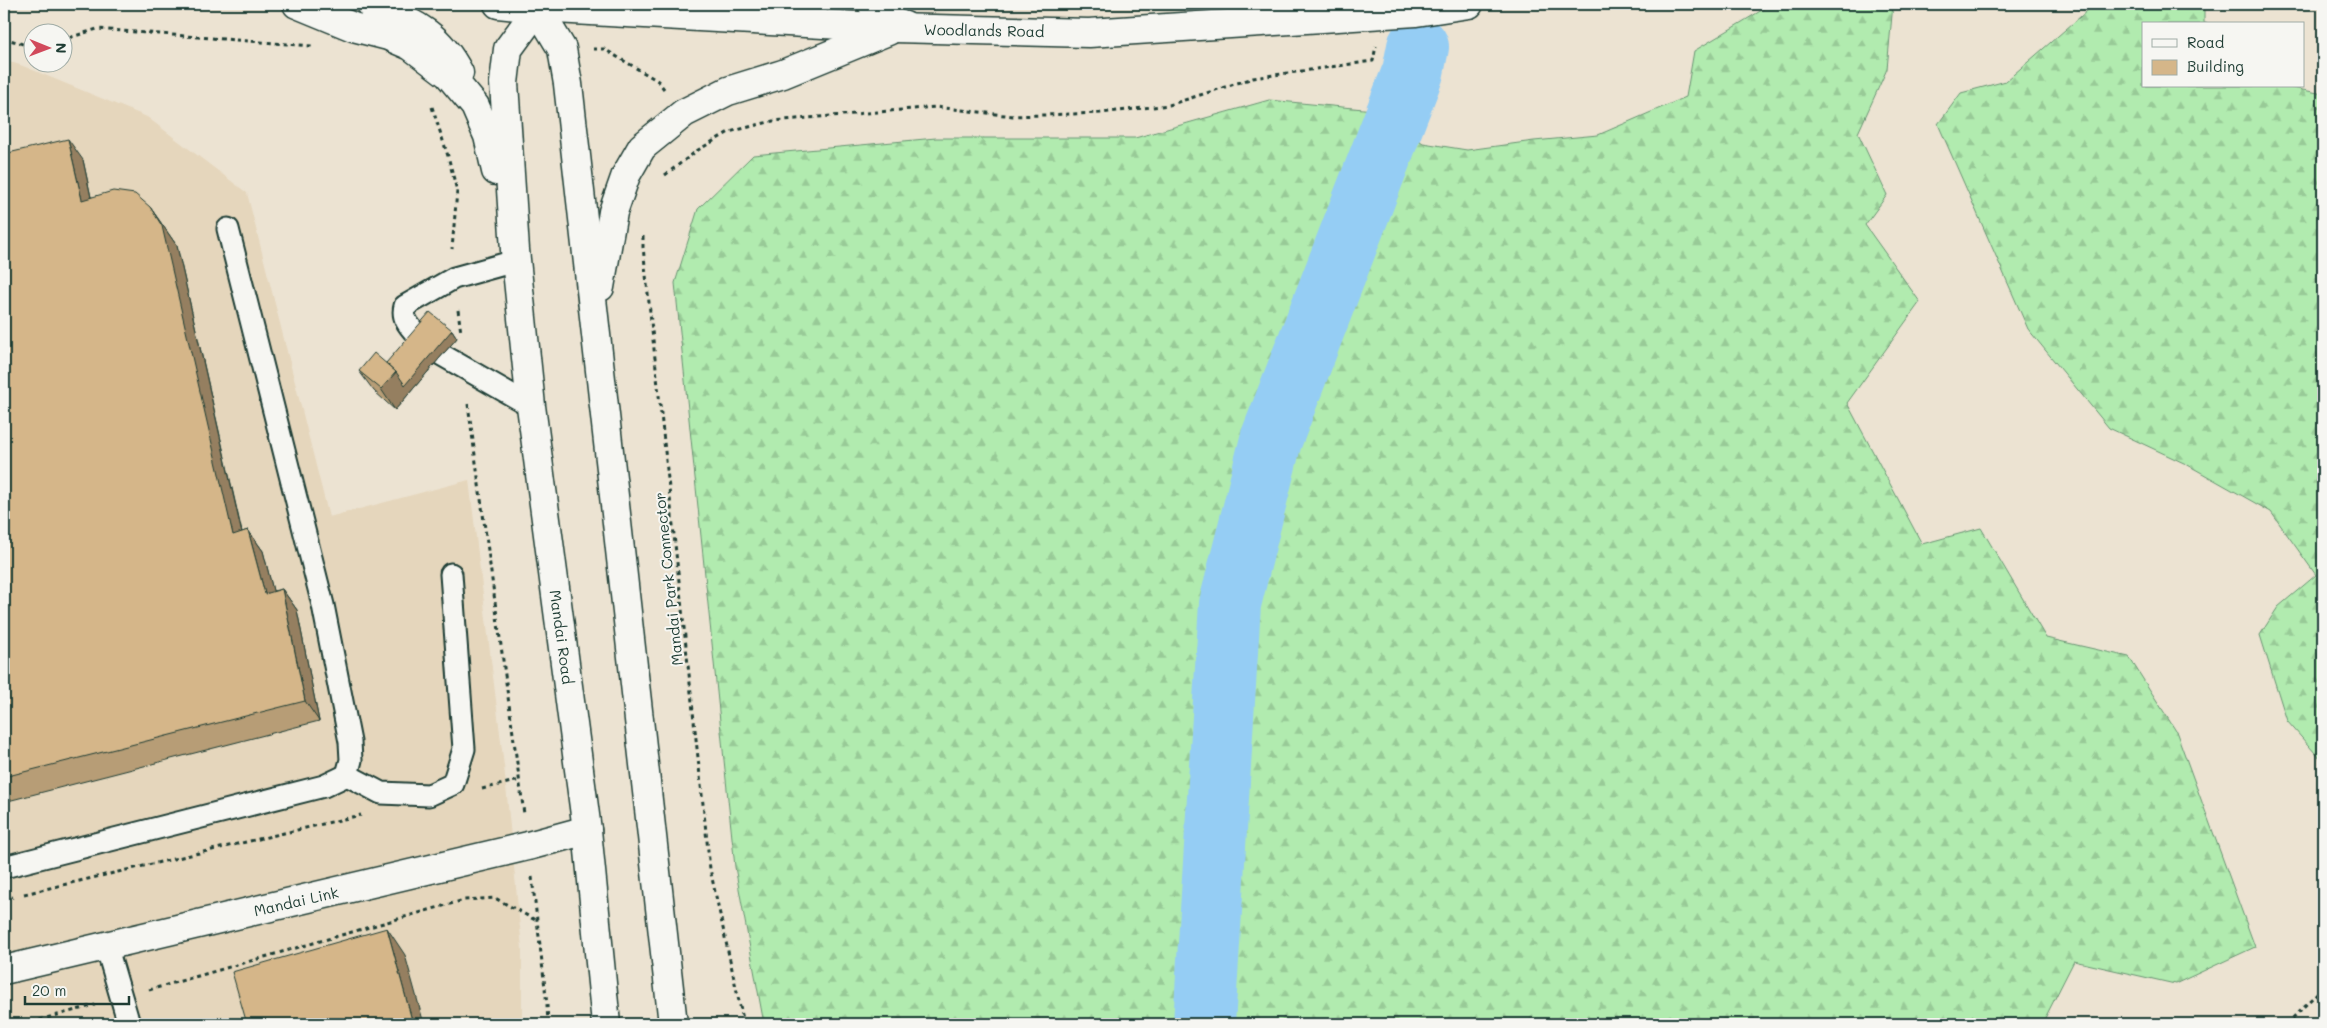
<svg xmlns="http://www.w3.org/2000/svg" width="2327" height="1028" font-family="Mali,sans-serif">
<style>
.built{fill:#e5d6bc}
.forest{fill:url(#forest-firs);stroke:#689472}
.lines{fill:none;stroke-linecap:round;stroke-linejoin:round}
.river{stroke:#95cdf4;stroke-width:62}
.service-casing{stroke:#1f3d34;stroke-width:25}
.minor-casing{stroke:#1f3d34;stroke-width:31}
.primary-casing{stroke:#1f3d34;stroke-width:31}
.path{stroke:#1f3d34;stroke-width:3;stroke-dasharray:4 4;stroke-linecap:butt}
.service{stroke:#f6f6f2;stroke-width:21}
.minor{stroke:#f6f6f2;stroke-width:28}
.primary{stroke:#f6f6f2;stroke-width:28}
.wall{fill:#b79d76;stroke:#1f3d34}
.shaded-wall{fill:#957f60;stroke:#1f3d34}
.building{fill:#d5b689;stroke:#1f3d34}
.labels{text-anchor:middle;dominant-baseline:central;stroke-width:4;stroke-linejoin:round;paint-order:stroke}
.street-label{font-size:15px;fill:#1f3d34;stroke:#f6f6f2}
</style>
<defs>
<pattern id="forest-firs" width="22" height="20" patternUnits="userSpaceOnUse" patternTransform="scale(1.25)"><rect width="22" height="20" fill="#b1ebaf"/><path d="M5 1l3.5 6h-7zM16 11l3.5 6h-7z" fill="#98ca97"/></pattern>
</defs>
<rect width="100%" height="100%" fill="#ece3d2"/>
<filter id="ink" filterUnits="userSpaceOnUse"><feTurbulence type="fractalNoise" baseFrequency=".02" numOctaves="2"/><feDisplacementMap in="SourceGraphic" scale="10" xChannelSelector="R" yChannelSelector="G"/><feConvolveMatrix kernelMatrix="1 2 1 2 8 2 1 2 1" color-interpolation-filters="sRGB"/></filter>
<g filter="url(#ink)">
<path class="built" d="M4 60 23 66 147 117 247 193 329 517 469 480 504 766 522 948V1024H4Z"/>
<g class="forest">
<path d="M1772 4H1893L1887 69 1858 133 1887 195 1865 225 1920 302 1847 403 1922 544 1981 528 2046 638 2129 657 2176 731 2255 947 2175 984 2074 961 2042 1024H764L735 867 675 283 698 209 753 155 936 138H1135L1269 100 1374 110 1423 143 1467 150 1534 141 1598 135 1686 97 1694 51Z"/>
<path d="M2095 4H2204V23L2213 24H2143V86H2283L2323 94V762L2287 721 2260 635 2278 607 2316 575 2271 512 2186 464 2109 428 2028 329 1938 124 1961 93 2006 81Z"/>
</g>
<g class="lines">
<path class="river" d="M1204 1024 1230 604 1271 440 1413 72 1418 47"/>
<defs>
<g id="service">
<path d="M228 229 323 605 350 742 351 760 347 775"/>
<path d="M419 337C411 328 401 319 405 306L454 278 515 261"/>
<path d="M442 355 531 406"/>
<path d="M347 775 381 793 429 795 453 784 464 749 451 574"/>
<path d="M4 867 324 786 347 775"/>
<path d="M106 945 129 1024"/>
</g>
<path id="minor" d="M4 970 528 846 587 830"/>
<g id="primary">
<path d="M297 4 353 27 388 36 411 46 448 74 475 106 488 136 496 171"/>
<path d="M370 4C411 23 437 30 459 73"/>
<path d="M498 4 537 8 894 28 1089 33 1416 12 1469 4"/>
<path d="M535 4 562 49 568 84 673 1024"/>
<path d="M541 4 508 49 504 83 515 250 531 406 587 830 606 1024"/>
<path d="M872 4 884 19 905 26"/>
<path d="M600 287 613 212 626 175 642 147 684 113 728 91 783 74 888 31"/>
</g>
</defs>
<use href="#service" class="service-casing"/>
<use href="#minor" class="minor-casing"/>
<use href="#primary" class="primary-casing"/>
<g class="path">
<path d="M4 38 32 47"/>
<path d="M62 40 97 29 312 46"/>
<path d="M593 49H604L658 81 664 89"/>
<path d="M432 107 448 156 457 191 452 249"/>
<path d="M665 175 698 150 729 132 773 121 936 107 1013 116 1101 113 1169 105 1253 78 1373 61 1376 46"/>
<path d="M643 236V247L710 869 744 1024"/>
<path d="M458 310 461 333"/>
<path d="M468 404 524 814"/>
<path d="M482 789 520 780"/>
<path d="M532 877 547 1005 548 1024"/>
<path d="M24 894 361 815"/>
<path d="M4 899 13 897"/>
<path d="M149 990 464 900 495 898 537 921"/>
<path d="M24 1024 95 1005"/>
<path d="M2287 1024 2323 987"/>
</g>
<use href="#service" class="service"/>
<use href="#minor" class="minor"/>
<use href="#primary" class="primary"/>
</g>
<g class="wall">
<path d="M4 154 83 160 91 197 150 207 177 246 242 532 248 530 263 551 273 591 282 589 297 610 319 721 4 802Z"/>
<path d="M452 330 457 338 395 410 374 391 359 371 386 363Z"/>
</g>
<g class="shaded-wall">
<path d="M68 139 83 160 96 221 82 200Z"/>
<path d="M150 207 177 246 247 556 233 535Z"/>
<path d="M452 330 457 338 395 410 381 389 396 372Z"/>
<path d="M248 530 263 551 279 614 265 594Z"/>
<path d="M282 589 297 610 319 721 305 701Z"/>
<path d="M387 928 405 955 424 1024H413Z"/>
</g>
<g class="building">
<path d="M68 139 82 200 113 191 135 194 150 207 162 226 233 535 248 530 265 594 282 589 305 701 4 777V154Z"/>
<path d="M430 312 452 330 405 385 396 372 386 363Z"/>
<path d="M374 353 396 372 381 389 359 371Z"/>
<path d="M387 928 413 1024H247L232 972Z"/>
</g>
</g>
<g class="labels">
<g class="street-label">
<text transform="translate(984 30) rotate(1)">Woodlands Road</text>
<text transform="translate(668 579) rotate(-96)">Mandai Park Connector</text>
<text transform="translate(562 637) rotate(82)">Mandai Road</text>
<text transform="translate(296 901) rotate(-13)">Mandai Link</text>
</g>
</g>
<rect width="2327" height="1028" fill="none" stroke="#f6f6f2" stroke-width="20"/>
<rect x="10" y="10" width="2307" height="1008" fill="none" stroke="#1f3d34" stroke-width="2" filter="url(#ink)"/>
<rect x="2142" y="22" width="162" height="65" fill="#f6f6f2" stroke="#a0aca6"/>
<rect x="2152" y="39" width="25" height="8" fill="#f6f6f2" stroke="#a0aca6"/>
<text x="2187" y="48" font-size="15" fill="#1f3d34">Road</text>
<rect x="2152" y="60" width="25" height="15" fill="#d5b689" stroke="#a0aca6"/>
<text x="2187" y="72" font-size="15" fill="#1f3d34">Building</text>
<g transform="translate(48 48) rotate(91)"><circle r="24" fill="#f6f6f2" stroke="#a0aca6"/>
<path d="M0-4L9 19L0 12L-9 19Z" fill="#d1495b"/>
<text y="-8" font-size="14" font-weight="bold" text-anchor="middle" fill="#1f3d34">N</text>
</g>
<path d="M25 996v8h104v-8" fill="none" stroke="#1f3d34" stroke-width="2.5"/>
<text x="32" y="996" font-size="15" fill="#1f3d34" stroke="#f6f6f2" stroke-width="4" paint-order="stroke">20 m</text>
</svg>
